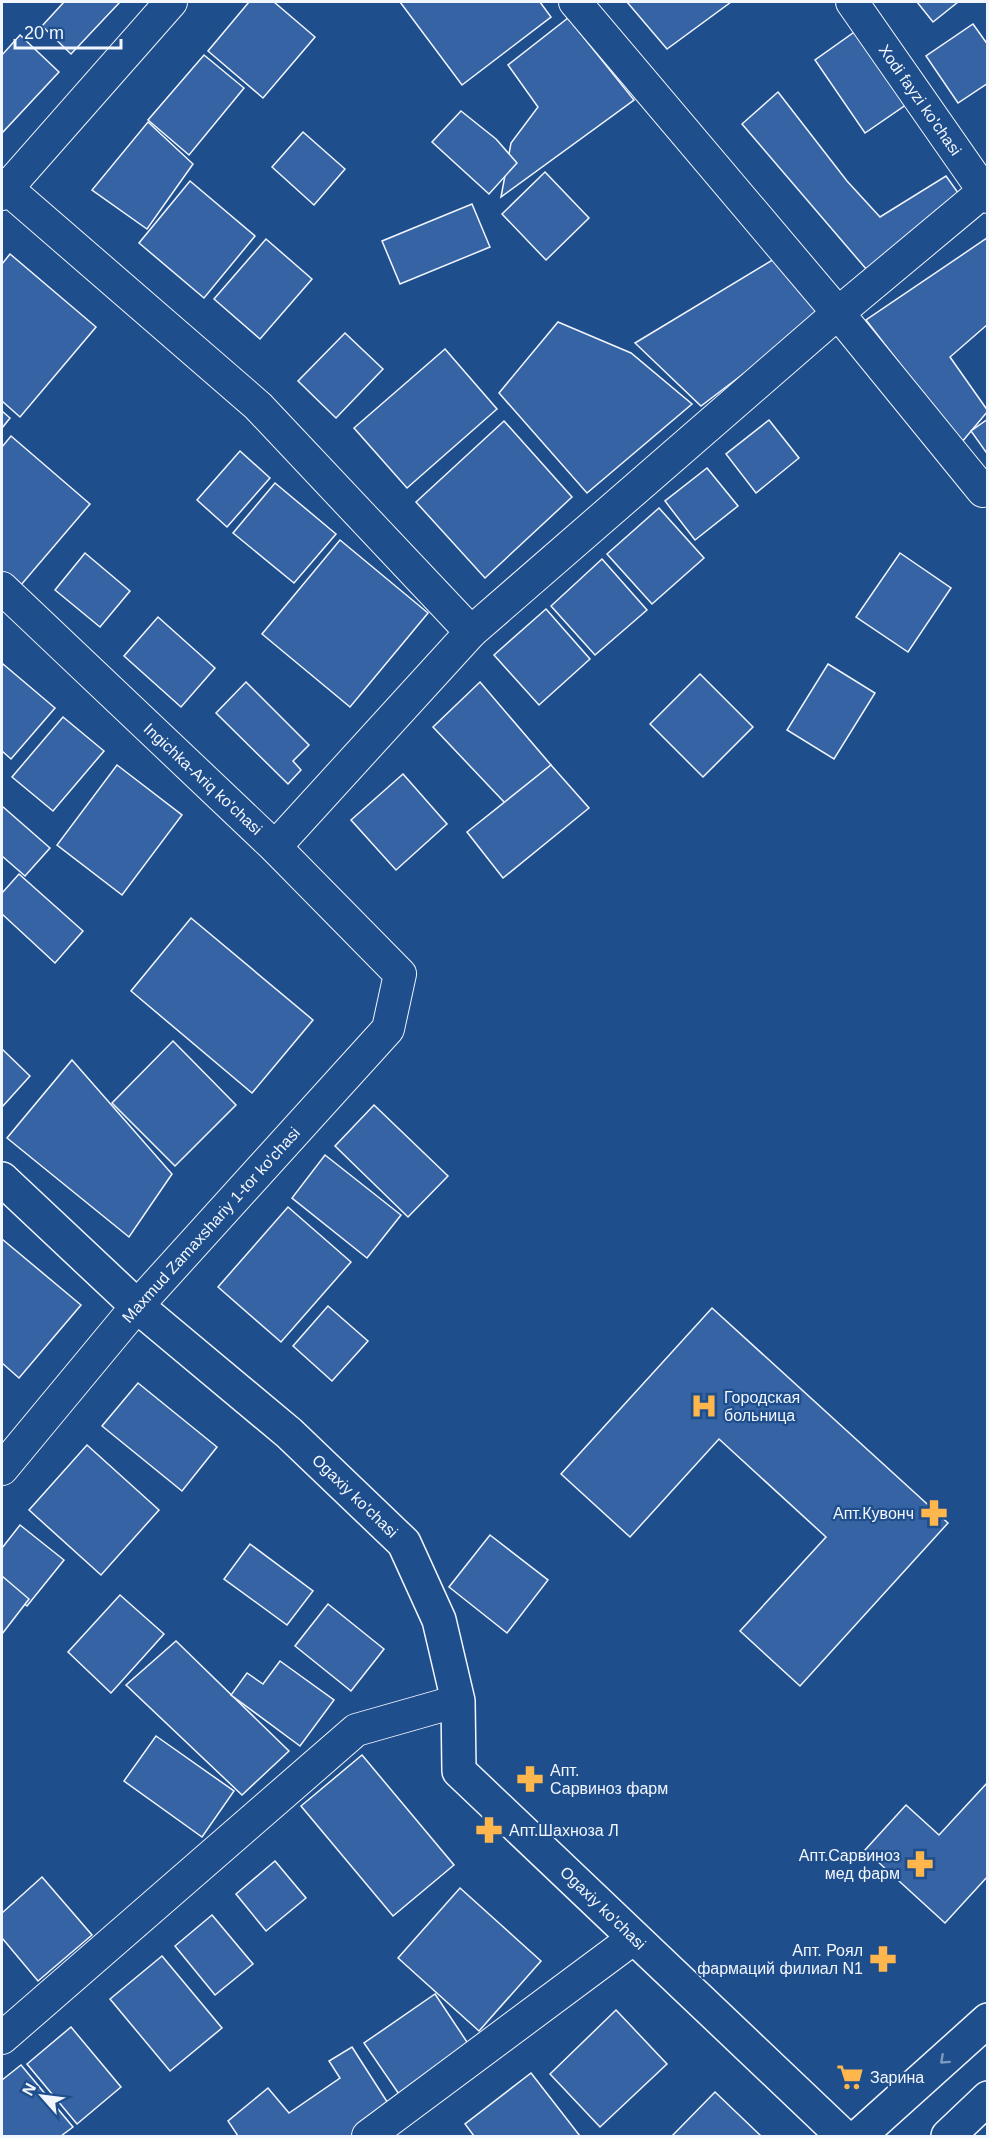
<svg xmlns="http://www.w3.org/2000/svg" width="989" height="2138" font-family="Arial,sans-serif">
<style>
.building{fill:#3563a3;stroke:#f2f6ff;stroke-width:1.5}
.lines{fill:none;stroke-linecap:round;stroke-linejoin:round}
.minor-casing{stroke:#f2f6ff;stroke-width:34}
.tertiary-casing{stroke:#f2f6ff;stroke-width:36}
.secondary-casing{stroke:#f2f6ff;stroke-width:36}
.minor{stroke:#1f4e8c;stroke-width:32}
.tertiary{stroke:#1f4e8c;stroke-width:33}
.secondary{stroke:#1f4e8c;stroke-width:33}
.oneway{stroke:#7e9ac0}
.labels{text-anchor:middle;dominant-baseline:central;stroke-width:4.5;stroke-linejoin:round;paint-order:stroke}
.street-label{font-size:16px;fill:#f2f6ff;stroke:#1f4e8c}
.poi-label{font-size:16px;fill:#f2f6ff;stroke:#1f4e8c;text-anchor:start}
</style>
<rect width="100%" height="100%" fill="#1f4e8c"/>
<g class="building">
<path d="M64 2H120L71 54 42 26Z"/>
<path d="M249 2H274L315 37 263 98 208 51Z"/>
<path d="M400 2H540L551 17 462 85Z"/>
<path d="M627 2H731L667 49Z"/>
<path d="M917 2H958L933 22Z"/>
<path d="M568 18 634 100 501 197 511 143 538 107 508 65Z"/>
<path d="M973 24 988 45V83L958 103 926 56Z"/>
<path d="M860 28 910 102 865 133 815 60Z"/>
<path d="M20 35 59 72 2 133V55Z"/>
<path d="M204 55 244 88 189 155 148 120Z"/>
<path d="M778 92 847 181 880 217 946 176 964 201 867 270 742 124Z"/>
<path d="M461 111 496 139 517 163 489 194 432 142Z"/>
<path d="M148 122 193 164 147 229 92 190Z"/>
<path d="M303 132 345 169 314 205 272 167Z"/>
<path d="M545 172 589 218 546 260 502 214Z"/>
<path d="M190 181 255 236 204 298 139 243Z"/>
<path d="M472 204 490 247 400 284 382 241Z"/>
<path d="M987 238 988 324 950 357 988 411 961 443 866 320Z"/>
<path d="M266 239 312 279 260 339 214 299Z"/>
<path d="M784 253 826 311 701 406 635 343Z"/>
<path d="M10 254 96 327 20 417 2 401V264Z"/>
<path d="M558 322 631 353 692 404 587 493 499 393Z"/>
<path d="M345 333 383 369 336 418 298 381Z"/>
<path d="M445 349 497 409 407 488 354 428Z"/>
<path d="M2 411 10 418 2 428Z"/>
<path d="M988 419V455L971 431Z"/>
<path d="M769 420 799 458 756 493 726 454Z"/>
<path d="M504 421 572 497 485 578 416 502Z"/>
<path d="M11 436 90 504 9 599 2 592V447Z"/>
<path d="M240 451 270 478 227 527 197 500Z"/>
<path d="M707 468 738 506 695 540 665 501Z"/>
<path d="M275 483 336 534 294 583 233 533Z"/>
<path d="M659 508 704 558 652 604 607 554Z"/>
<path d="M340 540 428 613 350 707 262 634Z"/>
<path d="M85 553 130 591 100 627 55 590Z"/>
<path d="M900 553 951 588 908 652 856 617Z"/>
<path d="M602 559 647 610 595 655 551 606Z"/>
<path d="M546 609 590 659 539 705 494 655Z"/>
<path d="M158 617 215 668 181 707 124 656Z"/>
<path d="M3 664 55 708 11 759 2 751V666Z"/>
<path d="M828 664 875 693 834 759 787 730Z"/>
<path d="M700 674 753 727 703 777 650 724Z"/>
<path d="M246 682 309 745 293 761 301 770 288 784 216 713Z"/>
<path d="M480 682 551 765 505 803 433 727Z"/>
<path d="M63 717 104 751 53 811 12 777Z"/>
<path d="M117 765 182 815 122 895 57 845Z"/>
<path d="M551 765 589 808 503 878 467 832Z"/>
<path d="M403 774 447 824 396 870 351 820Z"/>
<path d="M2 806 50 848 25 876 2 856Z"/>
<path d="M19 874 83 931 55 963 2 914V893Z"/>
<path d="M191 918 313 1020 252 1093 131 991Z"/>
<path d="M173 1041 236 1105 175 1166 112 1103Z"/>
<path d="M2 1049 30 1076 2 1107Z"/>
<path d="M72 1060 172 1174 129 1237 7 1138Z"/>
<path d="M374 1105 448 1176 408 1217 335 1146Z"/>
<path d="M325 1155 401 1215 367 1258 292 1198Z"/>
<path d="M288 1207 351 1262 281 1342 218 1287Z"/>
<path d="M2 1239 81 1305 19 1378 2 1363Z"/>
<path d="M328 1306 368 1341 332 1381 293 1346Z"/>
<path d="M712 1308 948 1523 800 1686 740 1631 826 1537 719 1439 630 1537 561 1474Z"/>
<path d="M138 1383 217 1447 182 1491 102 1426Z"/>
<path d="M87 1445 159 1510 101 1575 29 1510Z"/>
<path d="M20 1525 64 1560 27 1606 2 1586V1548Z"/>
<path d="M490 1535 548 1580 507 1633 449 1587Z"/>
<path d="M250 1544 313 1591 287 1625 224 1579Z"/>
<path d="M2 1576 29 1599 2 1634Z"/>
<path d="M120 1595 164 1634 111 1693 68 1652Z"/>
<path d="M328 1604 384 1649 351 1691 295 1646Z"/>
<path d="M176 1641 289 1751 242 1795 126 1685Z"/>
<path d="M280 1661 334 1700 300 1746 231 1695 247 1673 263 1684Z"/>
<path d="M156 1736 234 1791 202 1837 124 1781Z"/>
<path d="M362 1755 454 1865 393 1916 301 1806Z"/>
<path d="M988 1782V1876L945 1923 865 1850 906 1805 939 1835Z"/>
<path d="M275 1861 306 1898 266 1931 236 1894Z"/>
<path d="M42 1877 92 1935 38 1981 2 1938V1913Z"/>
<path d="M460 1888 541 1961 479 2031 398 1958Z"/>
<path d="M212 1915 253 1964 215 1995 175 1946Z"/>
<path d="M162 1956 222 2028 170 2071 110 1999Z"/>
<path d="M435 1994 473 2051 403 2100 364 2043Z"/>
<path d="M616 2010 667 2064 600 2127 550 2074Z"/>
<path d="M71 2027 121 2087 77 2124 27 2064Z"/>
<path d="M352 2047 393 2111 355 2136H238L228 2121 268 2088 289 2113 340 2078 329 2061Z"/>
<path d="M21 2065 73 2127 61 2136H3L2 2135V2080Z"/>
<path d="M531 2073 580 2136H474L465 2124Z"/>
<path d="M715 2092 761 2136H672Z"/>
</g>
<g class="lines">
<defs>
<g id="minor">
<path d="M852 2 988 197"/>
<path d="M2 184 258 406 471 632"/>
<path d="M2 194 171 2"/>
<path d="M983 491 838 313 983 192"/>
<path d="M2 588 275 847 400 974 388 1029 137 1306 2 1469"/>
<path d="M275 847 471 632 838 313 575 2"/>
<path d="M2 2038 356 1730 458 1701"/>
<path d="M368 2136 634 1938"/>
</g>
<path id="tertiary" d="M2 1179 137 1306 289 1433 404 1543 439 1620 458 1701 459 1771 843 2136"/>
<g id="secondary">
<path d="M859 2136 988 2020"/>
<path d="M948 2136 988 2098"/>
</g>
</defs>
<use href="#minor" class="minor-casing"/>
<use href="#tertiary" class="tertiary-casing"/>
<use href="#secondary" class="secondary-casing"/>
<use href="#minor" class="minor"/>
<use href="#tertiary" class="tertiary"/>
<use href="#secondary" class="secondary"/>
</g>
<defs><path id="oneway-chevron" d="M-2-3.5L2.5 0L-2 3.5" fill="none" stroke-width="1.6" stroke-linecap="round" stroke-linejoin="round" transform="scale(1.5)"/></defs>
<use class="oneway" href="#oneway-chevron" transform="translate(944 2060) rotate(138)"/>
<defs>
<symbol id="hospital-bare" viewBox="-9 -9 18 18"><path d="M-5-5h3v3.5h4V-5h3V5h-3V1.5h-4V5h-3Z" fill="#ffb74d" stroke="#1f4e8c" stroke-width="2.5" paint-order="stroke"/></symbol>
<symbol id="pharmacy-bare" viewBox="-9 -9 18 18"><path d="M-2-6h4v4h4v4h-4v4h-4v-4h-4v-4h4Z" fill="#ffb74d" stroke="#1f4e8c" stroke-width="2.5" paint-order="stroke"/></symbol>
<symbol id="supermarket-bare" viewBox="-9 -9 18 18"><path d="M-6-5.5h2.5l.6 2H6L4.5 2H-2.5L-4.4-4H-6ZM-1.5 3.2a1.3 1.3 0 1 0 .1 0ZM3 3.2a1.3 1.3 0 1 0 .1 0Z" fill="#ffb74d" stroke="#1f4e8c" stroke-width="2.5" paint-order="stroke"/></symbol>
</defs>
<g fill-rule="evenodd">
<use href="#hospital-bare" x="685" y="1387" width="38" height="38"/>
<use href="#pharmacy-bare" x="915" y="1494" width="38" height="38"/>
<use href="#pharmacy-bare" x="511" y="1760" width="38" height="38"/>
<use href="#pharmacy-bare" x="470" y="1811" width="38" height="38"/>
<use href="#pharmacy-bare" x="901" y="1845" width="38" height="38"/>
<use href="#pharmacy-bare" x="864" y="1940" width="38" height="38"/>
<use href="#supermarket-bare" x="831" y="2058" width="38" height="38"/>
</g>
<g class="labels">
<g class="street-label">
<text transform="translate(920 100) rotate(55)">Xodi fayzi ko'chasi</text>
<text transform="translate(203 779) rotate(43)">Ingichka-Ariq ko'chasi</text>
<text transform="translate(211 1225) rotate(-48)">Maxmud Zamaxshariy 1-tor ko'chasi</text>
<text transform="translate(355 1496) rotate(44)">Ogaxiy ko'chasi</text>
<text transform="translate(603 1908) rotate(44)">Ogaxiy ko'chasi</text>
</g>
<g class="poi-label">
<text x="724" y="1397">Городская<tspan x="724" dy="18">больница</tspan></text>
<text x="914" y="1513" text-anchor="end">Апт.Кувонч</text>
<text x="550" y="1770">Апт.<tspan x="550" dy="18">Сарвиноз фарм</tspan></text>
<text x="509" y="1830">Апт.Шахноза Л</text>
<text x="900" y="1855" text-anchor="end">Апт.Сарвиноз<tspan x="900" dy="18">мед фарм</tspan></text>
<text x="863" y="1950" text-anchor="end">Апт. Роял<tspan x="863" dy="18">фармаций филиал N1</tspan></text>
<text x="870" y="2077">Зарина</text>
</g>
</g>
<rect width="989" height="2138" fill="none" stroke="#f2f6ff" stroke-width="6"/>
<g transform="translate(42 2096) rotate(298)" stroke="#1f4e8c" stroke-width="4.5" paint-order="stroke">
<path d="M0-4.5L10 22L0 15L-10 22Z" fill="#f2f6ff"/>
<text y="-9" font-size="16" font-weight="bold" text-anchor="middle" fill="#f2f6ff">N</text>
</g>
<path d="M15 39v9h106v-9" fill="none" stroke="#f2f6ff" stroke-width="3"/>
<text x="24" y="39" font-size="18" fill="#f2f6ff" stroke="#1f4e8c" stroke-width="4.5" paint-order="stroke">20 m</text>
</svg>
